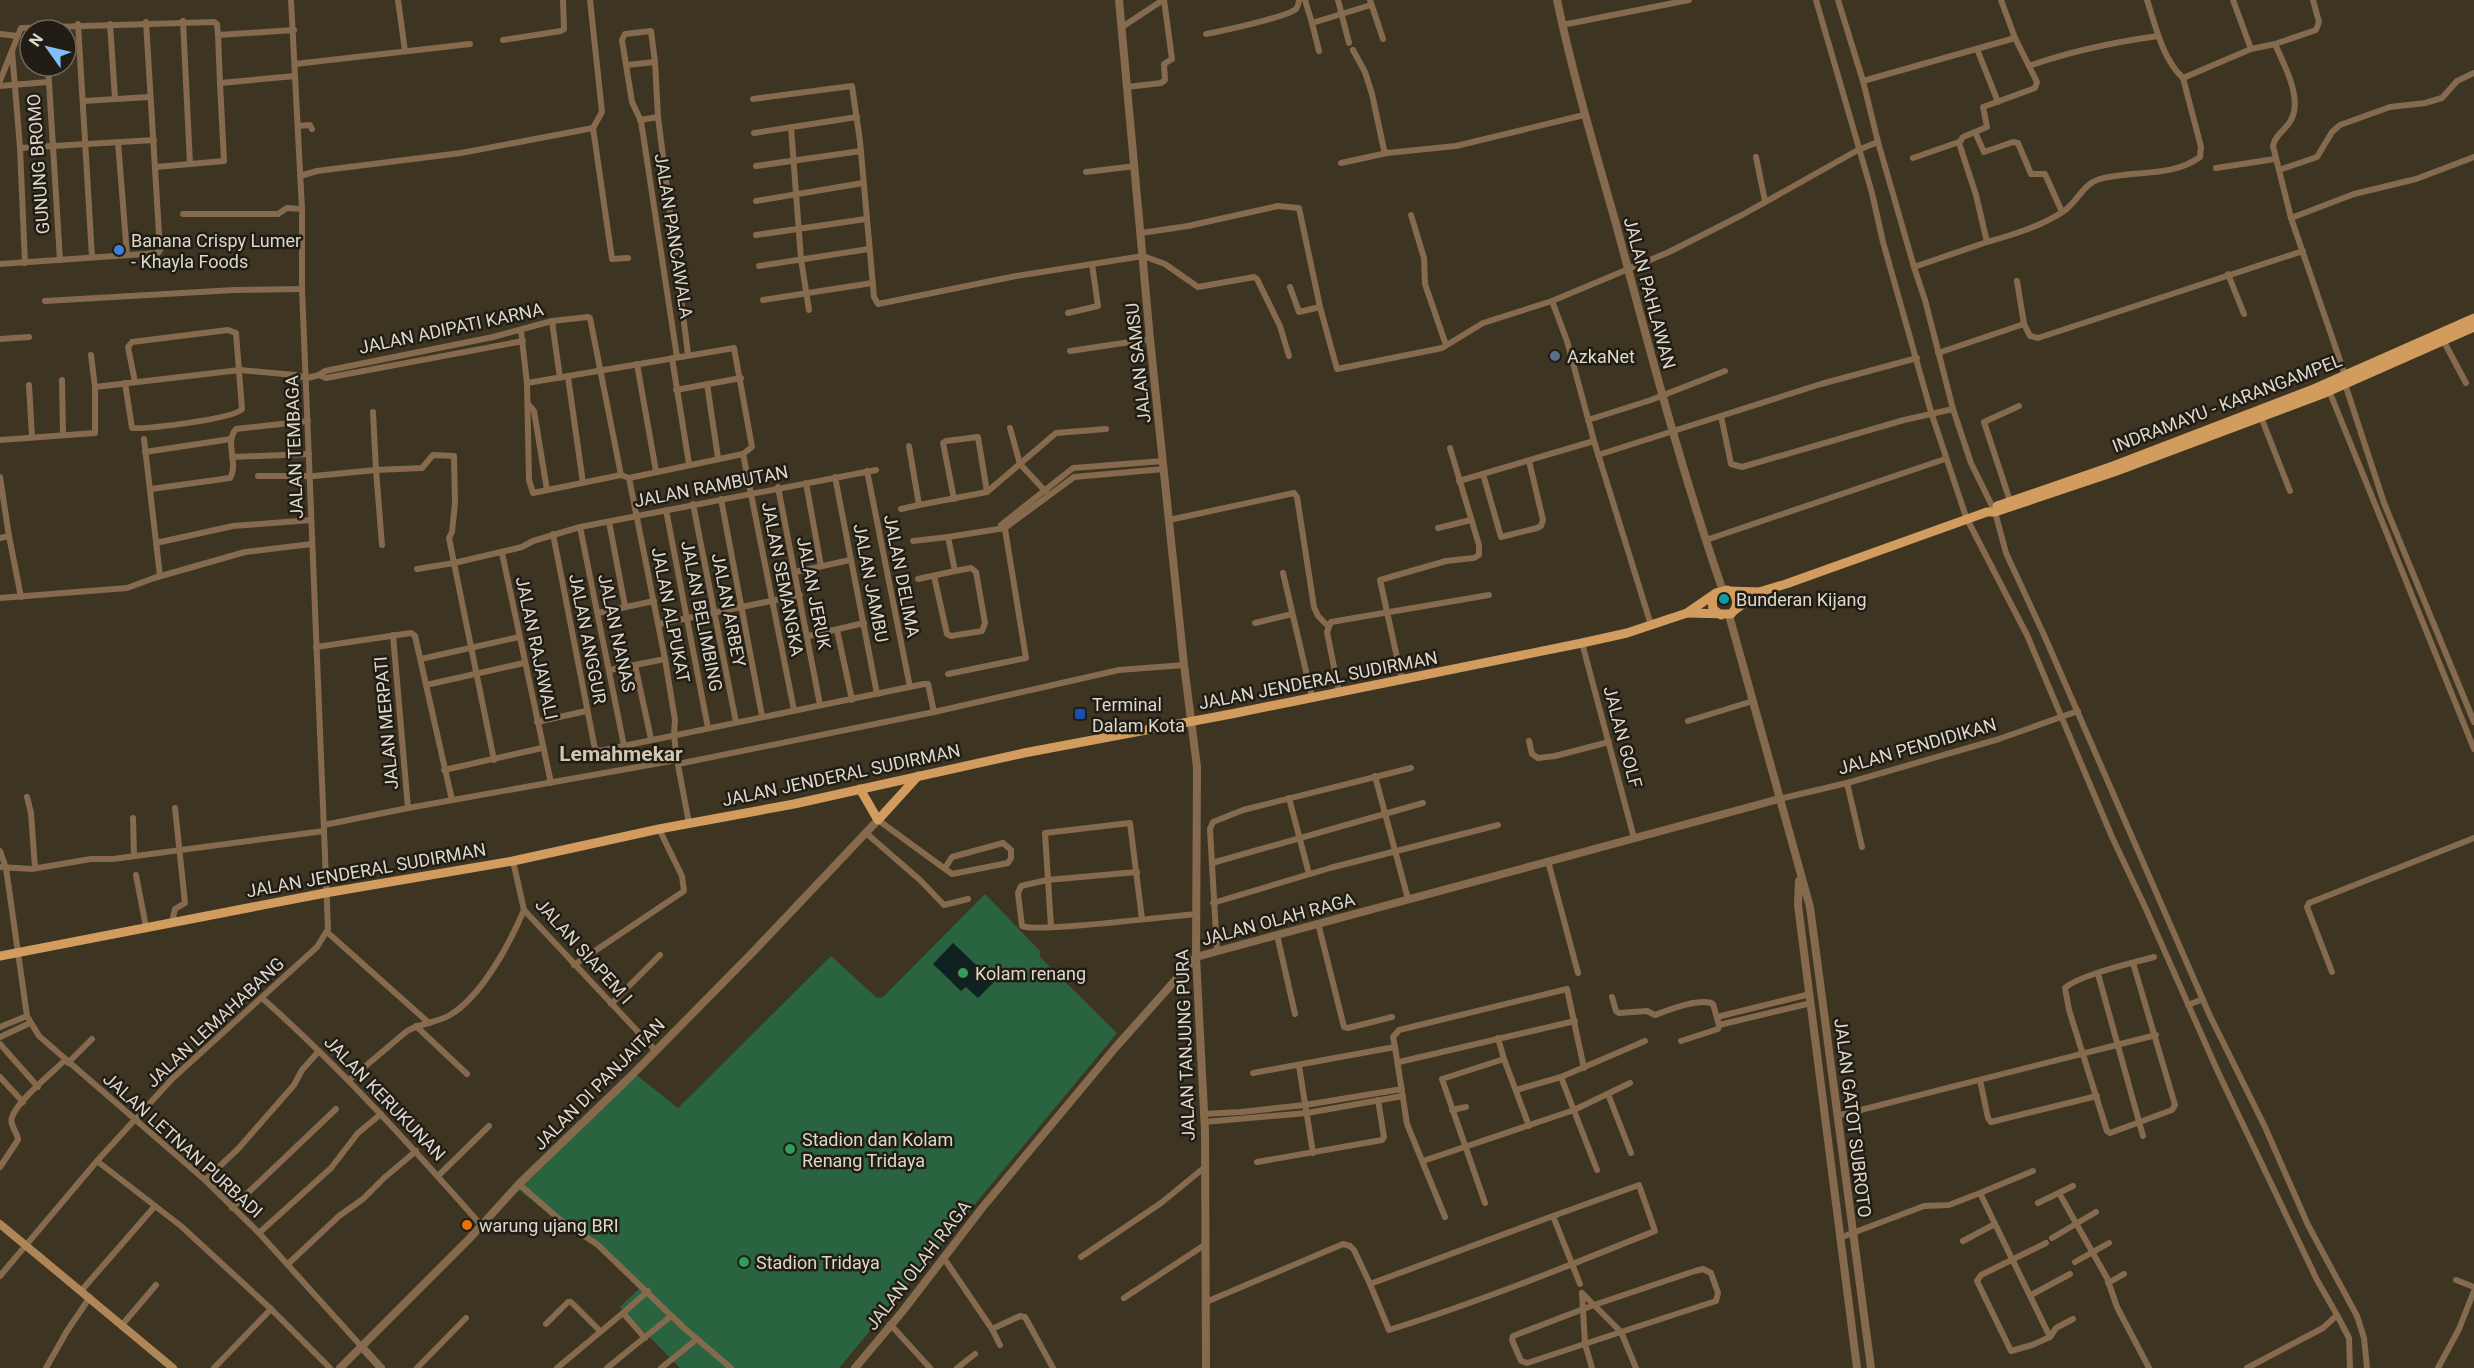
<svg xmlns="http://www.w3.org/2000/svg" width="2474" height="1368" font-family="Roboto,sans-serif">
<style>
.green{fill:#2a6340}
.water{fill:#0f2121}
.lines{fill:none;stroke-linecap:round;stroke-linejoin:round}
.minor{stroke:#856a4d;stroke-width:6}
.tertiary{stroke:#856a4d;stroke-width:8}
.secondary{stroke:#b08657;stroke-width:8}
.primary{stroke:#d19c5d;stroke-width:9}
.shop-dot{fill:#3f7fe0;stroke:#211d15;stroke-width:2}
.service-dot{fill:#5c6f8a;stroke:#211d15;stroke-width:2}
.culture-dot{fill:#0f9aa8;stroke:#211d15;stroke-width:2}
.transit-dot{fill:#1a4fb4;stroke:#211d15;stroke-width:2}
.leisure-dot{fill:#2e9e5b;stroke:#211d15;stroke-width:2}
.food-dot{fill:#e8710a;stroke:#211d15;stroke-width:2}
.labels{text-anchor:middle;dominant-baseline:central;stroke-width:5;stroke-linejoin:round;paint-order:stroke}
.street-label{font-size:18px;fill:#ddd8cc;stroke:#211d15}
.poi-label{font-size:18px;fill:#ddd8cc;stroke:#211d15;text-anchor:start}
.quarter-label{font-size:21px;font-weight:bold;fill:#d1c7b0;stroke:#211d15}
</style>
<rect width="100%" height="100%" fill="#3d3522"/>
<path class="green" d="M985 894 1040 951V957L1117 1033 839 1368H680L620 1307 641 1287 596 1244 565 1227 519 1190 634 1073 678 1108 831 956 877 998 883 997Z"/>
<path class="water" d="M953 943 994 982 978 998 966 987 961 991 933 964Z"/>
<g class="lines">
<g class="minor">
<path d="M398 0 405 51"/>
<path d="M590 0 602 112 593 128"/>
<path d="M1305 0 1312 23 1371 5"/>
<path d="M1338 0 1349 43"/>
<path d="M1370 0 1383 39"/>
<path d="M1816 0 1872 193 1883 242 1931 412 1967 520"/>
<path d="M1838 0 1863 81 1878 142 1914 267 1925 300 1953 409 1971 463 1995 512 2006 553 2044 635 2210 1016 2265 1127 2308 1225 2357 1316 2364 1338 2367 1368"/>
<path d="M2001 0 2015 38"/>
<path d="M2147 0C2156 27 2162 58 2183 78L2201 147 2200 157C2170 179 2130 169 2097 180 2084 184 2076 203 2064 211 2042 226 2012 235 1987 242L1976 195 1959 143 1963 137 1987 127 1983 107 2035 88 2037 82 2029 66C2071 51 2115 42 2158 36"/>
<path d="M2233 0 2251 49"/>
<path d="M183 21 190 164"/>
<path d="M1312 23 1319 51"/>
<path d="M78 24 92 257"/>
<path d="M110 24 115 98"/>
<path d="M1562 25 1689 0"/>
<path d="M1122 27 1163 0"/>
<path d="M294 30 218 35 220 83 295 76"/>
<path d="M0 34 17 36"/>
<path d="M1206 34C1222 31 1287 17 1296 9 1298 6 1299 3 1299 0"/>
<path d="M503 40 561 31 564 29 563 0"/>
<path d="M2275 44C2284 65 2303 98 2291 120 2286 130 2275 134 2273 146L2291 218 2345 375V384L2384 503 2474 722"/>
<path d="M1977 49 1998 102"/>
<path d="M1353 50 1365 72 1372 94 1384 150 1387 153"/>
<path d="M12 51 20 148 25 263"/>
<path d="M655 62 651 31 625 34 622 40 632 102 641 121 677 357"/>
<path d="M295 64 470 44"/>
<path d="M627 65 655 62 658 117 688 354"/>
<path d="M48 66 60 260"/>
<path d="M2183 78 2251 49 2275 44 2316 30 2319 22 2313 0"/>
<path d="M0 81 21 28 214 22 217 24 218 35"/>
<path d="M1863 81 2015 38 2029 66"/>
<path d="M0 86 48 82"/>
<path d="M1127 87 1161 83 1165 80 1164 64 1172 59 1164 0"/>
<path d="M753 99 852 86 860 141 874 297 878 304 1016 276 1143 256 1165 264 1198 287 1254 277 1257 279 1280 326 1289 356"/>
<path d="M83 101 149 97"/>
<path d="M640 120 658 117"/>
<path d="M298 126 310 125 312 129"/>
<path d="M791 127 801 259 809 310"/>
<path d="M1975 132 1984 152 2013 142 2018 143 2031 174H2045L2062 212"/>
<path d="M754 133 857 117"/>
<path d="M118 142 127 255"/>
<path d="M20 148 154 140"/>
<path d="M1756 157 1765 201"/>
<path d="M1913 158 1959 142"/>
<path d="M1341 163 1387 153 1456 146 1584 115"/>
<path d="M756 166 861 151"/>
<path d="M156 167 224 161 220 83"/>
<path d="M2216 168 2275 159"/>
<path d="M2279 170 2317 157 2332 132 2340 125 2390 107 2425 103 2442 98 2457 81 2474 73"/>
<path d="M1086 172 1135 166"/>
<path d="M300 176 317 171 461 153 593 128 612 259 628 258"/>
<path d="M756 201 863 183"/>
<path d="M183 214H278L287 208 302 209"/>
<path d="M1411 215 1424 258 1425 284 1446 345"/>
<path d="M2291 218 2354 194 2416 179 2474 157"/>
<path d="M1141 233 1188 226 1278 206 1299 208 1320 307 1337 369 1442 348 1483 323 1552 301"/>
<path d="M756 235 866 219"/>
<path d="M0 264 158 253 160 250 146 22"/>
<path d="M759 266 869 249"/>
<path d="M1914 267 1987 242"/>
<path d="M2228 274 2244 314"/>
<path d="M2017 281 2024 324"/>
<path d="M1290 287 1299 312 1320 307"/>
<path d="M763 300 872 283"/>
<path d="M45 301 234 290 302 289"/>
<path d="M1068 313 1098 306 1092 264"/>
<path d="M552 321 560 378"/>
<path d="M521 331 527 383 734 348 752 447 743 454 629 478 621 475 533 493 529 480 527 383"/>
<path d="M0 339 29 337"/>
<path d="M2443 340 2466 383"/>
<path d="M1070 351 1150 339"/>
<path d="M1938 353 2024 324 2030 336 2038 338 2303 251"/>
<path d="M91 355 95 387"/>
<path d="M672 358 689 464"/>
<path d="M637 364 656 471"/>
<path d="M319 375 326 378 523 341"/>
<path d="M568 377 583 483"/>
<path d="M62 380 63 435"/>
<path d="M125 383 132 428C148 429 234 419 242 409L236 333 228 330 132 342 128 347 135 382"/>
<path d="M707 384 718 458"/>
<path d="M29 385 32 437"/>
<path d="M2328 388 2474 749"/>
<path d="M676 390 741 378"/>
<path d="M528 404 534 411 547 490"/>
<path d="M1721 416 1731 464 1742 467 1904 420 1953 409"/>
<path d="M2261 417 2290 491"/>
<path d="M1588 420 1651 400 1725 371"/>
<path d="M1010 428 1020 464 1047 493"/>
<path d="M144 439 160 576"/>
<path d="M0 440 95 433V387L240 370 295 375 307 378 319 375 325 371 493 337 552 321 588 317 590 318 621 475"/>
<path d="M909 446 919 505 987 492 1056 433 1106 429"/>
<path d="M145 452 231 439"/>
<path d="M743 454 794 710"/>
<path d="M1598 455 1821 384 1917 358"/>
<path d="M232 457 309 454"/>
<path d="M867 471 910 687"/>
<path d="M1483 474 1501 537 1537 528 1541 526 1543 520 1529 461"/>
<path d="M258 476H314L376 470 373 412"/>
<path d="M0 477 9 536 0 538"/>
<path d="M835 477 877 694"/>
<path d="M629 478 665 659 675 720 674 735 677 760 689 823"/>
<path d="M1459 481 1594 441"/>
<path d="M806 483 821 566"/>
<path d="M778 487 820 705"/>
<path d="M151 489 230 478C239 464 224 442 236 429L308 421"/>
<path d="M721 499 762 716"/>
<path d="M954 499 943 443 946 441 978 437 987 492"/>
<path d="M2010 501 1984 422 2019 406"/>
<path d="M693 504 736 722"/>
<path d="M901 509 919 505"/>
<path d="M666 510 708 728"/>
<path d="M1967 519 2027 635 2112 837 2146 909 2218 1072 2317 1280 2337 1315 2323 1328 2247 1368"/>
<path d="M1169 520 1294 493 1297 497 1314 607 1318 616 1328 626"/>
<path d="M609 522 625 606"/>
<path d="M1001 525 1073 468 1163 461"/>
<path d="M580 527 624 746"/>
<path d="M1438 528 1471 520"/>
<path d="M553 534 595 749 599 751 924 684H928L934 712 678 764"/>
<path d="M9 536 21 597"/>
<path d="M1706 540 1945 459"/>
<path d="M913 541 948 537"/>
<path d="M156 543 233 526 311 520"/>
<path d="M382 545 376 470 422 468 433 455 454 456 455 503 452 532 449 538 454 563 417 569"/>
<path d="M502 553 551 783"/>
<path d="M795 572 850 560"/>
<path d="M1283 573 1312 697"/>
<path d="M934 576 947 634 951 636 982 631 985 623 976 572 971 568 955 571"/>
<path d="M918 579 955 571 948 537 1005 528 1074 477 1164 469"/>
<path d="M0 598 127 588 154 578 245 552 312 544"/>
<path d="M598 613 654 601"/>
<path d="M1255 623 1292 614"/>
<path d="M659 624 800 595"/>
<path d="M1651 625 1594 441 1567 341 1552 301 1669 252 1742 215 1858 150 1878 142"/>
<path d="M837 630 852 700"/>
<path d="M393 635 408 808"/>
<path d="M808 636 864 623"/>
<path d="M1582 643 1634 838"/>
<path d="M316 647 411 633 415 636 452 800"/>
<path d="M421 659 519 637"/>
<path d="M635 665 651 739"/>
<path d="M610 670 665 659"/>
<path d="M948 674 1026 658 1004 523"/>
<path d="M1402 680 1380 580 1446 561 1474 558 1479 555V545L1450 448"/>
<path d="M426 685 524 663"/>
<path d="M1339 692 1327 632 1331 622 1489 595"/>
<path d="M934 712 1119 670 1184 665"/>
<path d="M1688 721 1753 701"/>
<path d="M537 722 586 711"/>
<path d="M1529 741 1532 754 1538 758 1555 756 1609 742"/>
<path d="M494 760 454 563 522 547 533 541 580 527 876 470"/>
<path d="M444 770 542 748"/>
<path d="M1375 776 1408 899"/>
<path d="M1847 783 1862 847"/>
<path d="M27 797 31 813 35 868"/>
<path d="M1289 798 1309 874"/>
<path d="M1779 799 1847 783 1999 739 2078 711"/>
<path d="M133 818 134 856"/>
<path d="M878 820 952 874 1008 863 1011 858V850L1003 843 952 857 945 868"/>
<path d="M324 825 408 808 677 760"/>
<path d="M866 833 920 880 944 905 968 899"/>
<path d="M0 851 6 868 27 1016 39 1036 205 1180 259 1233 361 1346"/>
<path d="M513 861 524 910 655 1050"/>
<path d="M1548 861 1578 973"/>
<path d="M1212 863 1423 803"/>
<path d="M0 867 32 869 91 859H113L324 831"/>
<path d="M1137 872 1047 880 1021 886 1018 893 1022 926C1035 933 1171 916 1196 914"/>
<path d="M136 875 146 927"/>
<path d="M1213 903 1330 868 1498 825"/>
<path d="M172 922 175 909 185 903 175 808"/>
<path d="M1318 923 1344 1027 1348 1028 1392 1017"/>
<path d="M1051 927 1045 833 1130 823 1142 919"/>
<path d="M327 932 429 1023"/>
<path d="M1277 935 1295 1014"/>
<path d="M1217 951 1210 829 1213 822 1243 810 1411 768"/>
<path d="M2133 963 2175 1105 2172 1110 2110 1133 2107 1131 2069 1010 2065 988C2079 975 2133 963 2154 957"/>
<path d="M574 965 684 891 682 876 659 829"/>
<path d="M2332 972 2307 907 2309 903 2474 838"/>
<path d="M2098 974 2143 1136"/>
<path d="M1612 997 1616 1011 1619 1013 1647 1011 1655 1015C1668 1010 1701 997 1713 1004L1719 1025 1718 1029 1681 1041"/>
<path d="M262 998C341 1068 411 1146 481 1225"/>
<path d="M611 1004 660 955"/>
<path d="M2188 1005 2203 999"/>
<path d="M1717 1017 1810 994"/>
<path d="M1719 1025 1811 1003"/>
<path d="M416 1026 467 1074"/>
<path d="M0 1027 27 1016"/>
<path d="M0 1037 30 1023"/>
<path d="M0 1044 38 1087"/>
<path d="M1395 1047 1393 1037 1399 1030 1567 989 1584 1068"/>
<path d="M1504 1059 1529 1126"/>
<path d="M1399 1062 1575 1021"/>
<path d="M68 1063 92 1039"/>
<path d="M1299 1066 1313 1153"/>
<path d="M1253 1073 1395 1047 1407 1124 1445 1217"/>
<path d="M0 1077 23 1102"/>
<path d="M1561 1077 1597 1170"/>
<path d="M349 1080 407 1031C421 1023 436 1023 450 1015 482 996 510 943 524 910"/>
<path d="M1980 1080 1988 1118 1991 1122 2097 1096"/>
<path d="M1516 1090 1561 1077 1645 1041"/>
<path d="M1608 1094 1631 1153"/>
<path d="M1452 1110 1466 1107"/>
<path d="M1203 1114 1241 1112 1305 1105 1402 1089"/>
<path d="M1837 1116 2156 1035"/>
<path d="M1204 1122 1307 1113 1403 1096"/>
<path d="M97 1161 181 1226 271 1309 330 1368"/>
<path d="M1423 1161 1574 1110 1630 1083"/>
<path d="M1257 1162 1382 1140 1384 1137 1378 1100"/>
<path d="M0 1167 18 1140C18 1133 9 1125 12 1117 19 1099 51 1074 65 1060"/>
<path d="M438 1176 489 1126"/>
<path d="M205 1180 238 1149 294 1085 302 1070 319 1051"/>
<path d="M519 1184 559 1219 598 1245 684 1328 731 1368"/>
<path d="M1980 1193 2033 1171"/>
<path d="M2059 1193 2107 1278 2117 1307 2149 1368"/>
<path d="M1485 1203 1442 1079 1504 1059 1498 1038"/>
<path d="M2038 1203 2073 1186"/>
<path d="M232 1208 336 1109"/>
<path d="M1553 1216 1370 1284 1389 1330C1479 1302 1568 1266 1655 1231L1639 1185 1553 1216 1580 1284"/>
<path d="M259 1233 331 1168 358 1133 381 1114"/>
<path d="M1842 1237 1924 1206 1949 1205 1980 1193 2050 1337 2056 1328 2073 1319"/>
<path d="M2052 1238 2096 1212"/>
<path d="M1963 1241 1995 1224"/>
<path d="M2046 1243 1981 1275 1977 1281 2011 1351 2032 1345 2050 1337"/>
<path d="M943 1257 992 1329 1000 1345"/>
<path d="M1081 1257 1161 1203 1205 1167"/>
<path d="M2075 1262 2109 1243"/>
<path d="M288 1264 339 1216 363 1199 384 1178 416 1151"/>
<path d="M0 1276 97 1161 172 1079 317 947 328 929 302 289V209L291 0"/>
<path d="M2456 1280 2474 1287"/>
<path d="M2108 1283 2124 1274"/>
<path d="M81 1291 155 1206"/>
<path d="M1582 1293 1594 1305 1513 1336 1512 1340 1521 1361 1527 1363 1621 1332 1594 1305 1695 1271 1703 1269 1711 1273 1718 1293 1716 1301 1621 1332 1636 1368"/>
<path d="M1582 1293 1585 1344 1592 1368"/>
<path d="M2031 1295 2070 1274"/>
<path d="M1124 1298 1206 1244"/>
<path d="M1206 1302 1343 1244 1350 1246 1354 1250 1370 1284"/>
<path d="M623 1313 648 1291"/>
<path d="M2337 1315 2349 1338 2350 1368"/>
<path d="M546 1324 568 1302H571L600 1331"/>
<path d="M890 1324 930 1368"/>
<path d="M122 1325 156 1285"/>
<path d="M992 1329 1020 1316 1025 1317 1053 1368"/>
<path d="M46 1368 67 1331 90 1297"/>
<path d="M214 1368 271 1309"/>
<path d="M417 1368 466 1318"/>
<path d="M557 1368 623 1313 645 1338"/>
<path d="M607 1368 671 1316"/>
<path d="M661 1368 697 1339"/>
<path d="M957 1368 975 1354"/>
<path d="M2438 1368 2459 1329 2474 1291"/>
</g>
<g class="tertiary">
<path d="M1119 0 1150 339 1184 665 1197 767 1196 957 1205 1131 1206 1368"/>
<path d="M1557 0C1573 76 1595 150 1616 224 1649 347 1681 470 1723 591"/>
<path d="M1729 615 1810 907 1871 1368"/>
<path d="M1799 881 1798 905 1857 1368"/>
<path d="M361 1346 381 1368"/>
<path d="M340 1368 469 1239 519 1184 630 1077 754 951 878 820"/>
<path d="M855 1368 902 1312 982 1208 1115 1048 1196 957 1779 799"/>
</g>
<path class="secondary" d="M0 1224 173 1368"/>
<g class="primary">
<path d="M1997 506 2113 466 2311 390 2474 318"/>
<path d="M1730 591 1759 592 1786 584 1987 512H1995L2114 472 2325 393 2474 327"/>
<path d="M1735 610 1759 592"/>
<path d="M1687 613 1731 614C1740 605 1738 594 1727 590L1716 593 1712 600 1713 609 1721 615"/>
<path d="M860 789 878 820 918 776"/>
<path d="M0 956 325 893 513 861 659 829 794 804 1024 753 1231 714 1582 643 1627 633 1687 613 1716 593"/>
</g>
</g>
<circle class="shop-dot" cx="119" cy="250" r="6"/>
<circle class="service-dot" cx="1555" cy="356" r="6"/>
<circle class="culture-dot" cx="1724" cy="599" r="6"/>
<rect class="transit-dot" x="1074" y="708" width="12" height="12" rx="3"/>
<g class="leisure-dot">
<circle cx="963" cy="973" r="6"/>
<circle cx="790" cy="1149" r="6"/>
<circle cx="744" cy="1262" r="6"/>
</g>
<circle class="food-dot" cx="467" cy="1225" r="6"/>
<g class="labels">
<g class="street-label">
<text transform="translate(38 164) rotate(-94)">GUNUNG BROMO</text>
<text transform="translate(674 236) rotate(81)">JALAN PANCAWALA</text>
<text transform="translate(1650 293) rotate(75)">JALAN PAHLAWAN</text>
<text transform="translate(451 328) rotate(-12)">JALAN ADIPATI KARNA</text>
<text transform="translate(1138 363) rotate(-96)">JALAN SAMSU</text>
<text transform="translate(2227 403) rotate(-21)">INDRAMAYU - KARANGAMPEL</text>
<text transform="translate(294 447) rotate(-92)">JALAN TEMBAGA</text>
<text transform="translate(711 486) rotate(-11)">JALAN RAMBUTAN</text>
<text transform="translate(902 576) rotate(79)">JALAN DELIMA</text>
<text transform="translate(783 579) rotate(79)">JALAN SEMANGKA</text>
<text transform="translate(871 583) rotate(79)">JALAN JAMBU</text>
<text transform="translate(814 593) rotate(79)">JALAN JERUK</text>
<text transform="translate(729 610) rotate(79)">JALAN ARBEY</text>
<text transform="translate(671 615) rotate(79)">JALAN ALPUKAT</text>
<text transform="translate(702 616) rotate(79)">JALAN BELIMBING</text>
<text transform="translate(617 633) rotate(78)">JALAN NANAS</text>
<text transform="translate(588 639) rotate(79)">JALAN ANGGUR</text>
<text transform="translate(537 648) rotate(78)">JALAN RAJAWALI</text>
<text transform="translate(1318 680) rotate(-11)">JALAN JENDERAL SUDIRMAN</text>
<text transform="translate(386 723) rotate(-95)">JALAN MERPATI</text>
<text transform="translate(1623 737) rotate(75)">JALAN GOLF</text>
<text transform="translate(1917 746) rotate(-16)">JALAN PENDIDIKAN</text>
<text transform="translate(841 775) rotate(-12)">JALAN JENDERAL SUDIRMAN</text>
<text transform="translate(366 870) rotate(-10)">JALAN JENDERAL SUDIRMAN</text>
<text transform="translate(1278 919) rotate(-15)">JALAN OLAH RAGA</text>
<text transform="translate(584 951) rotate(48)">JALAN SIAPEM I</text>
<text transform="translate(215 1022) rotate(-43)">JALAN LEMAHABANG</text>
<text transform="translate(1185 1045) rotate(-92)">JALAN TANJUNG PURA</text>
<text transform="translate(599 1084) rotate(-45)">JALAN DI PANJAITAN</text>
<text transform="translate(385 1098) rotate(46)">JALAN KERUKUNAN</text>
<text transform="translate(1853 1118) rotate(83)">JALAN GATOT SUBROTO</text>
<text transform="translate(183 1145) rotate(42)">JALAN LETNAN PURBADI</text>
<text transform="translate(918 1265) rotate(-52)">JALAN OLAH RAGA</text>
</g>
<g class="poi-label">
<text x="131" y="240">Banana Crispy Lumer<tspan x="131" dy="21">- Khayla Foods</tspan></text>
<text x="1567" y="356">AzkaNet</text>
<text x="1736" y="599">Bunderan Kijang</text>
<text x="1092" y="704">Terminal<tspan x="1092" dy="21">Dalam Kota</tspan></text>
<text x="975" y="973">Kolam renang</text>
<text x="802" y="1139">Stadion dan Kolam<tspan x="802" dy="21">Renang Tridaya</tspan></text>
<text x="479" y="1225">warung ujang BRI</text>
<text x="756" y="1262">Stadion Tridaya</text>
</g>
<g class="quarter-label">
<text x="621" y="754">Lemahmekar</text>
</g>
</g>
<g transform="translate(48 48) rotate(304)"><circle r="28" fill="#211d15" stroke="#6c685e" stroke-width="1.5"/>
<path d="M0-4.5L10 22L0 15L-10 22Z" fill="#7ebef9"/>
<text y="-9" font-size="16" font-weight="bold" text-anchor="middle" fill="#ddd8cc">N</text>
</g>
</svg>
